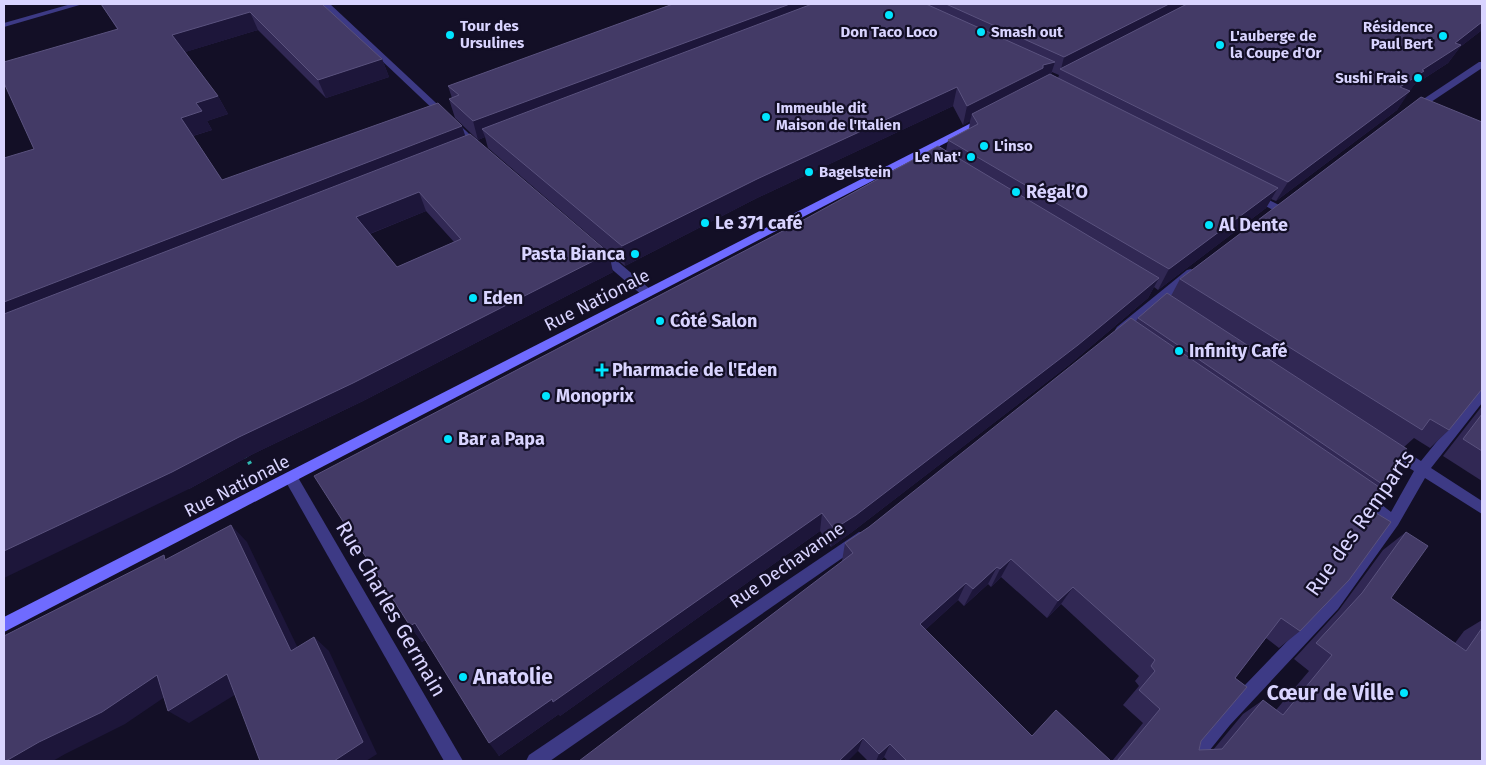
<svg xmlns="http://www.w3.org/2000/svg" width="1486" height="765" font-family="'Fira Sans',sans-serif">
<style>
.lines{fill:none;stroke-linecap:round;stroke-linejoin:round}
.path{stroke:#2fb8b0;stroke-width:4;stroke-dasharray:3 4.5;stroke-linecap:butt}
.street{fill:#3d3a85;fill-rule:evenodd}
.secondary{fill:#6f6bff;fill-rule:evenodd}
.wall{fill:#312854;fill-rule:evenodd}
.shaded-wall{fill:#1d163a}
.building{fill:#433a66;stroke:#5a527e;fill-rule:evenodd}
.poi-dot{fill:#00e5ff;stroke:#130f26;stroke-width:2}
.labels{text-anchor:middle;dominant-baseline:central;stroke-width:4.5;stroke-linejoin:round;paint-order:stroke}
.far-poi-label{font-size:15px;font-weight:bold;fill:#d9d4ff;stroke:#130f26;text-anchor:start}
.poi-label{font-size:18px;font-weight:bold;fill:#d9d4ff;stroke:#130f26;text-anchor:start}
.street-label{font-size:18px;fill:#d9d4ff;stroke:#130f26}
.near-street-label{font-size:21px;fill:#d9d4ff;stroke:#130f26}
.near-poi-label{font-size:21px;font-weight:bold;fill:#d9d4ff;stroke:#130f26;text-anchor:start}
</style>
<rect width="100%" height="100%" fill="#130f26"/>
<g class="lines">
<path class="path" d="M245 455 252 467"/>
<g class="street">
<path d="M71 4H83L4 27V23Z"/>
<path d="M322 4H330L480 144V148H474Z"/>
<path d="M1479 62H1482V68L1419 110H1413V106Z"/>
<path d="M1255 193 1281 206 1282 208 1281 210H1273L1251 198 1250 196Z"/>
<path d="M598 247 602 248 651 290 653 293 651 296H643L594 254 593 251Z"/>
<path d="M1191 269 1197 273 1195 276 1125 333H1117L1115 330 1117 327 1187 270Z"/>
<path d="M1482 389V403L1431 468 1482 501V514L1425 478 1398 525 1338 609 1230 725 1201 761H1181L1184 755 1218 713 1328 599 1384 522 1355 502 1353 498 1355 494C1367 490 1381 505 1391 512L1414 471 1384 452 1382 448 1384 444 1389 443 1394 444 1421 461 1478 391Z"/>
<path d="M291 472 296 474 463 761H444L286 482 284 478 286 474Z"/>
<path d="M859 532 864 533 866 538 864 543 550 761H526L529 755Z"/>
</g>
<path class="secondary" d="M983 117 986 118V122L4 632V617Z"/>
</g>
<g class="wall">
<path d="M101 4H322L382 59 389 77 326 98 258 30 185 52 218 96 228 114 207 121 212 130 193 136 222 180 465 136 613 272 363 401 253 454 189 489 34 149 117 29ZM426 211 454 242 397 267 370 234Z"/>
<path d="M673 4H1482V30L1460 47 1448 63 1414 85 1409 91 1397 110 1276 201 1271 199 1266 208 1158 290 1154 287 1148 298 1069 365 852 532 831 547 820 531 560 716 559 714 499 756 425 640 422 642 410 626 946 151 948 140 969 129 970 121 963 125 953 106 757 198 625 266 488 148 485 137 478 140 455 118 449 99 452 98 448 86ZM1052 72 1059 75 1058 78 1051 74Z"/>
<path d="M1421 97 1449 430 1430 448 1414 438 1404 447 1382 484 1379 487 1380 491 1371 510 1300 631 1279 648 1266 638 1235 678 1201 741 1199 750H1213L1243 714 1263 700 1276 710 1309 671 1294 659 1339 610 1383 550 1406 532 1391 598 1455 643 1464 631 1482 620V761H1112L1143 723 1123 705 1139 686 1135 681 1139 676 1061 604 1047 618 1001 577 991 587 988 584 964 606 958 600 925 630 1032 736 1111 761H888L884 757 880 761H868L858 751 842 561 845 543 869 527 1136 321 1138 318 1171 296 1180 279Z"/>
<path d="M1482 406V481L1443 456Z"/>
</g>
<g class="shaded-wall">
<path d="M790 4H836L482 129 485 137 478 140 473 121Z"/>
<path d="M1169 4H1196L1061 69 1064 57Z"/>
<path d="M250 12 258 30 182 53 172 35Z"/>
<path d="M1482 22V30L1460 47 1448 63 1414 85 1411 90 1387 106 1400 87Z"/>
<path d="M382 59 389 77 326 98 318 80Z"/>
<path d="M1055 62 1049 80 972 114 970 121 963 125 967 106 1043 65Z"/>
<path d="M957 87 953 106 757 198 625 266 622 246 757 179Z"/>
<path d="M1410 91 1397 110 1276 201 1288 182Z"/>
<path d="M218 96 228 114 207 121 212 130 192 136 181 118 196 103Z"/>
<path d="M462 126 468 144 4 328V302Z"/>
<path d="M1278 188 1266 208 1158 290 1169 269Z"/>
<path d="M419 192 426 211 364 236 356 217Z"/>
<path d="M609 253 613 272 363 401 253 454 189 489 4 578V551L239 437Z"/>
<path d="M1159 278 1148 298 1069 365 852 532 831 547 834 529Z"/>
<path d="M822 513 820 531 560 716 559 714 499 756 489 743Z"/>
<path d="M231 525 247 542 306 665 291 651Z"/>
<path d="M1011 559 1001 577 991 587 1000 569Z"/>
<path d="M997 567 988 584 964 606 973 589Z"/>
<path d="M966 583 958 600 913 641 920 624Z"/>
<path d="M1073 587 1061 604 1047 618 1058 601Z"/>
<path d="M415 623 426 639 422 642 410 626Z"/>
<path d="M314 637 329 651 377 754 366 761H334Z"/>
<path d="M227 674 246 688 189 723 168 711Z"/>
<path d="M157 675 178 688 125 724 65 754 53 761H6Z"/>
<path d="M863 738 858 751 848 761H839Z"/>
<path d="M890 744 884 757 880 761H876L879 754Z"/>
</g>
<g class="building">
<path d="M101 4H322L382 59 318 80 250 12 172 35 218 96 196 103 202 111 181 118 222 180 438 103 462 126 4 302V158L34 149 4 83V62L118 29Z"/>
<path d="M673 4H790L473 121 449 99 459 95 448 86Z"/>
<path d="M812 4H926L1055 62 1043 65V68L967 106 957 87 757 179 622 246 482 129Z"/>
<path d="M946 4H1169L1064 57Z"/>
<path d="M1187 4H1482V22L1455 43 1461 45 1422 70 1424 71 1400 87 1410 91 1288 182 1060 69Z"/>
<path d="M1050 74 1278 188 1169 269 948 140 978 124 972 114Z"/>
<path d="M1421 97 1482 122V389L1449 430 1430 419 1422 430 1180 279Z"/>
<path d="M470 134 609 253 353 383 239 437 172 472 4 551V314ZM419 192 461 239 397 267 356 217Z"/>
<path d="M938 146 1159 278 1078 345 856 515 834 529 822 513 553 702 552 699 489 743 415 623 410 626 314 476 798 223Z"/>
<path d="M1167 293 1407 449 1382 484 1138 318Z"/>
<path d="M1131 318 1382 489 1380 491 1382 492 1371 510 1391 522 1349 580 1300 631 1281 618 1235 678 1247 687 1201 741 1199 750 1222 749 1263 700 1283 715 1332 655 1316 643 1362 593 1406 532 1428 546 1391 598 1466 651 1482 628V761H1117L1160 709 1139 690 1155 671 1151 666 1155 660 1073 587 1058 601 1011 559 1000 569 997 567 973 589 966 583 920 624 1032 736 1056 710 1111 761H907L890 744 879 754 863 738 839 761H579L853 553 845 543 869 527Z"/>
<path d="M1482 414V451L1463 439Z"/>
<path d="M231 525 291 651 314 637 363 742 334 761H260L227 674 168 711 157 675 102 712 39 742 6 761H4V636L164 555 165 560Z"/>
</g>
<g class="poi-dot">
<circle cx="889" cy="15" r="5"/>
<circle cx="981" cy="32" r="5"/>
<circle cx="450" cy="35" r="5"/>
<circle cx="1443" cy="36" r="5"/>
<circle cx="1220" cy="45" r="5"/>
<circle cx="1418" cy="78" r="5"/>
<circle cx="766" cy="117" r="5"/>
<circle cx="984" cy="146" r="5"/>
<circle cx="971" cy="157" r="5"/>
<circle cx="809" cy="172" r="5"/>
<circle cx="1016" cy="192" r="5"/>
<circle cx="705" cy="223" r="5"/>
<circle cx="1209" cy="225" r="5"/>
<circle cx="635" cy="254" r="5"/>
<circle cx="473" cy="298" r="5"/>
<circle cx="660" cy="321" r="5"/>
<circle cx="1179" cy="351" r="5"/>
<path d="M599.5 362.5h5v5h5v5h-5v5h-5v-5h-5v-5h5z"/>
<circle cx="546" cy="396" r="5"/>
<circle cx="448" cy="439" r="5"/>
<circle cx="463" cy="677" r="5"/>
<circle cx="1404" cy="693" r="5"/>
</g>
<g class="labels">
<g class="far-poi-label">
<text x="460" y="26">Tour des<tspan x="460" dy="17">Ursulines</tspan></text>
<text x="1433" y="27" text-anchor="end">Résidence<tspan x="1433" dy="17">Paul Bert</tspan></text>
<text x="889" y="32" text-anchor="middle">Don Taco Loco</text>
<text x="991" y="32">Smash out</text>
<text x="1230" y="36">L'auberge de<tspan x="1230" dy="17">la Coupe d'Or</tspan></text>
<text x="1408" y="78" text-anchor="end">Sushi Frais</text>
<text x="776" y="108">Immeuble dit<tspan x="776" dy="17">Maison de l'Italien</tspan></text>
<text x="994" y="146">L'inso</text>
<text x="961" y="157" text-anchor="end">Le Nat'</text>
<text x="819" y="172">Bagelstein</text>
</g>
<g class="poi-label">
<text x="1026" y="192">Régal’O</text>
<text x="715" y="223">Le 371 café</text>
<text x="1219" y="225">Al Dente</text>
<text x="625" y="254" text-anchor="end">Pasta Bianca</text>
<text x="483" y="298">Eden</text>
<text x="670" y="321">Côté Salon</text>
<text x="1189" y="351">Infinity Café</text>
<text x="612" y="370">Pharmacie de l'Eden</text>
<text x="556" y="396">Monoprix</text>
<text x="458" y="439">Bar a Papa</text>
</g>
<g class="street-label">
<text transform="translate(597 300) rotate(-27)">Rue Nationale</text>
<text transform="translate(237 486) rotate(-27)">Rue Nationale</text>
<text transform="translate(787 565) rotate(-35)">Rue Dechavanne</text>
</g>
<g class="near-street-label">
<text transform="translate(1360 523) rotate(-55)">Rue des Remparts</text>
<text transform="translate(391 609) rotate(60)">Rue Charles Germain</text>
</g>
<g class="near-poi-label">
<text x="473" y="677">Anatolie</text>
<text x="1394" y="693" text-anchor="end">Cœur de Ville</text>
</g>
</g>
<rect width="1486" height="765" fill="none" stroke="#d9d4ff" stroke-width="10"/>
</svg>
